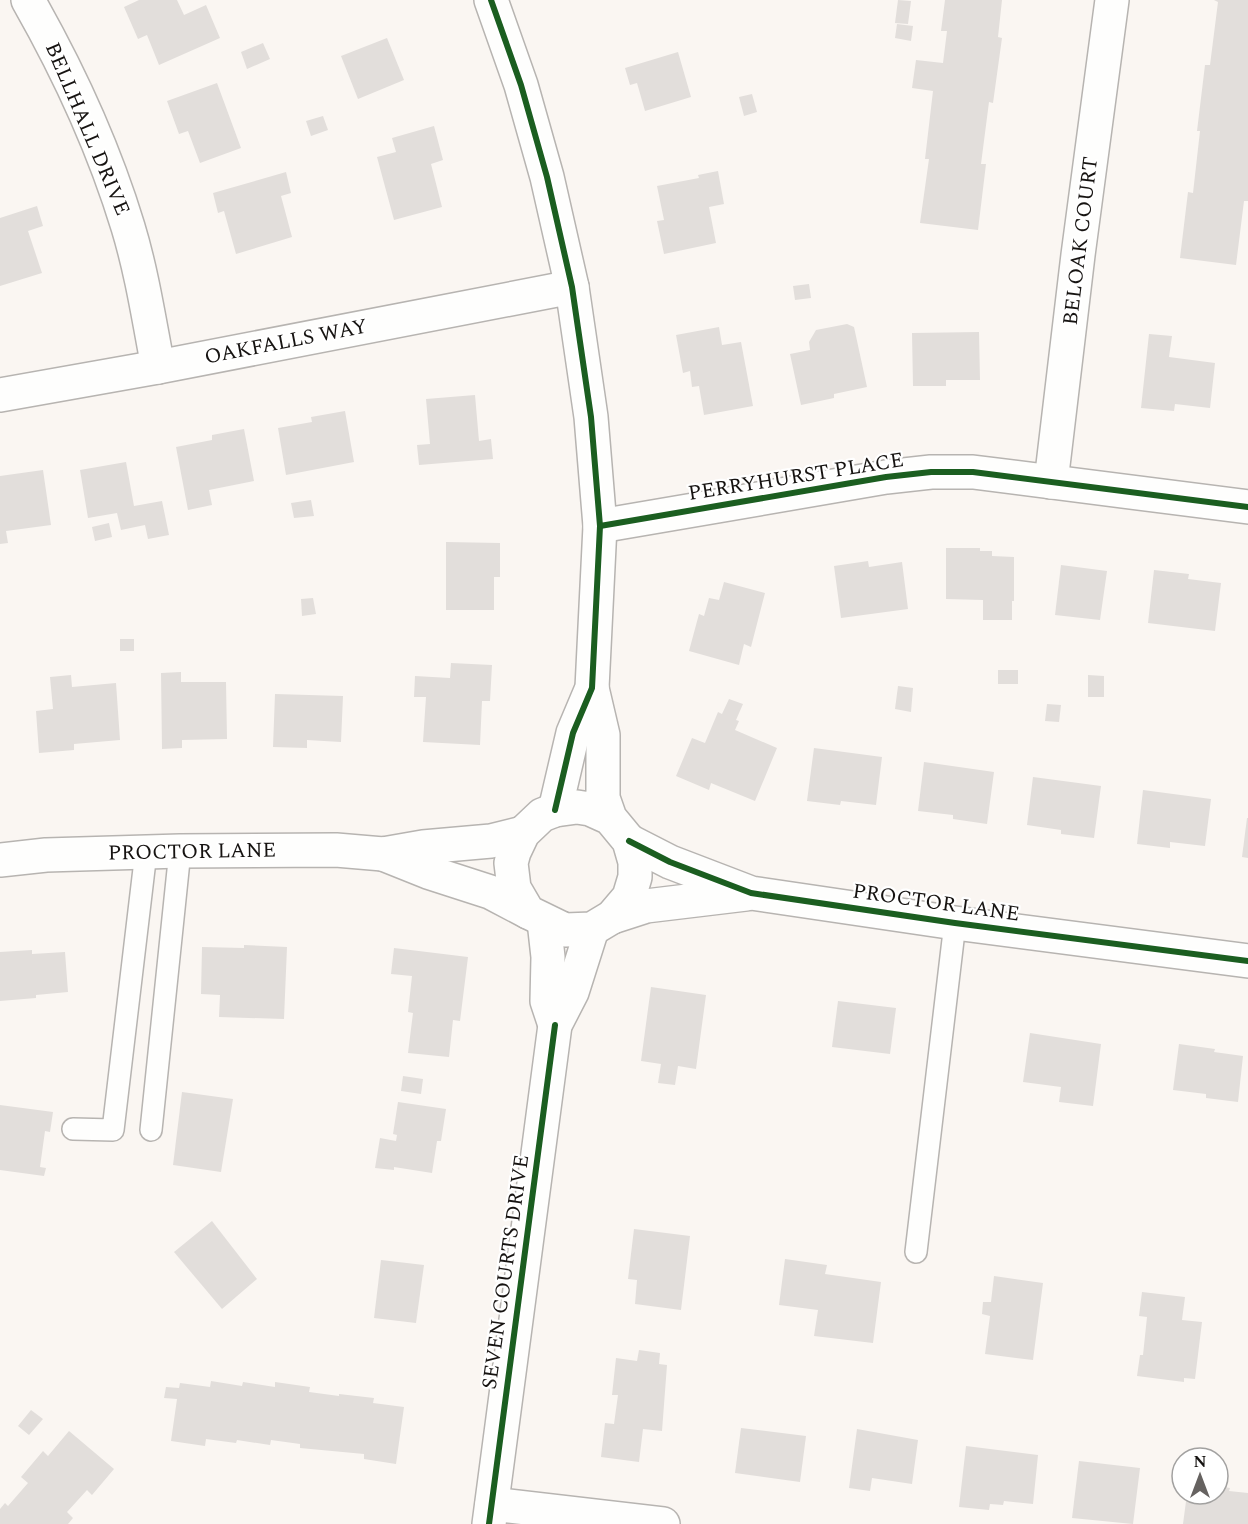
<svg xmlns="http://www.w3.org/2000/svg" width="1248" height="1524" font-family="Spectral,serif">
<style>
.building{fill:#e2dedb}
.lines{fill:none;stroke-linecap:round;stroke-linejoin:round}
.service-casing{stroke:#b7b4b1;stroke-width:24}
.minor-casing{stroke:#b7b4b1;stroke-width:36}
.tertiary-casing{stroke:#b7b4b1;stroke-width:36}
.service{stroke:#fefefd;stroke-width:21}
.minor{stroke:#fefefd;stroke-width:33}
.tertiary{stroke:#fefefd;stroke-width:33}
.cycleway-casing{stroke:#fff;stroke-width:10}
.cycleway{stroke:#1b5e20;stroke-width:6}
.labels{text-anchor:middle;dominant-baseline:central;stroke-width:4.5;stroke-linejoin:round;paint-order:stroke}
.street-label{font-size:21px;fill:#161311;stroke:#fff}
</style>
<rect width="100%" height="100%" fill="#faf6f2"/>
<g class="building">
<path d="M139 0H177L184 15 206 5 220 38 159 65 147 35 138 39 124 7Z"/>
<path d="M898 0 911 1 908 24 895 23Z"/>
<path d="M945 0H1002L998 37 1002 38 993 103 989 102 981 164H986L978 230 920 223 929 159H925L933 91 912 88 916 60 943 63 947 31H941Z"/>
<path d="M1214 0H1248V201H1244L1236 265 1180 258 1188 192 1193 193 1200 131H1197L1205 65H1210L1218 2Z"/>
<path d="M897 24 913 26 911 41 895 38Z"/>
<path d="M387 38 404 80 358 99 341 56Z"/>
<path d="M263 43 270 59 247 69 241 52Z"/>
<path d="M678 52 691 97 645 111 637 83 630 85 625 68Z"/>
<path d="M217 83 241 148 200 163 188 131 179 134 167 101Z"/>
<path d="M752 94 757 112 744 116 739 97Z"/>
<path d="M323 116 328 130 311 136 306 121Z"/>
<path d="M434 126 443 160 431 164 442 207 394 220 377 157 396 152 392 138Z"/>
<path d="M718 171 724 204 709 207 716 243 664 254 657 221 664 220 657 186 699 178 698 175Z"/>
<path d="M286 172 291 193 281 196 292 237 236 254 224 211 218 213 213 193Z"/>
<path d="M37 206 43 226 28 231 42 273 0 286V218Z"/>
<path d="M809 284 811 298 795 300 793 286Z"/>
<path d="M847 324 854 327 867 387 834 394V398L801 405 790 354 810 350 809 342 816 330Z"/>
<path d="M719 327 722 345 741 342 753 406 704 415 699 386 692 387 690 371 683 373 676 335Z"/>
<path d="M979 332 980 380H946V386H913L912 333Z"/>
<path d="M1149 334 1172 336 1169 357 1215 363 1210 408 1175 404 1174 411 1141 408Z"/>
<path d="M475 395 479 441 491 439 493 459 419 465 417 445 430 444 426 399Z"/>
<path d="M345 411 354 462 286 475 278 428 312 422 311 417Z"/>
<path d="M244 429 254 481 209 490 212 505 188 510 176 447 212 440V435Z"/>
<path d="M126 462 134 506 162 501 169 535 148 539 145 525 121 530 117 513 88 518 80 470Z"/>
<path d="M43 470 51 525 6 531 8 543 0 544V476Z"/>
<path d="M311 500 314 516 294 518 291 503Z"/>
<path d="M109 523 112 537 95 541 92 527Z"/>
<path d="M446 542 500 543V577H494V610H446Z"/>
<path d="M946 548H980V551H992V556L1014 557V601H1012V620H983V600L946 599Z"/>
<path d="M868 561 869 567 902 562 908 609 841 618 834 566Z"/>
<path d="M1061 565 1107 571 1100 620 1055 615Z"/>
<path d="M1154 570 1189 574 1188 579 1221 583 1215 631 1148 623Z"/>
<path d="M724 582 765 593 751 647 744 644 739 665 689 651 699 614 704 616 709 598 719 600Z"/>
<path d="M313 598 316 614 302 616 301 599Z"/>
<rect x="120" y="639" width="14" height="12"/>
<path d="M451 663 492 665 490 701H482L480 745 423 742 426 697H414L415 676 450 678Z"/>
<rect x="998" y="670" width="20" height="14"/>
<path d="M181 672V682H226L227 739 182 740V748L162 749 161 673Z"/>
<path d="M71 675 72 687 116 683 120 740 74 744V750L39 753 36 711 53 709 50 677Z"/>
<path d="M1088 675 1104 676V697H1088Z"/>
<path d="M898 686 913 688 911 712 895 709Z"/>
<path d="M275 694 343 696 341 742 307 740V748L273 747Z"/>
<path d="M729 699 743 704 736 720 739 721 735 730 777 748 755 801 711 783 709 790 676 776 692 738 705 743 718 712 722 714Z"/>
<path d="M1047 704 1061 705 1059 722 1045 721Z"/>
<path d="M814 748 882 757 876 805 841 801 840 805 807 801Z"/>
<path d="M924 762 994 772 987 824 953 819V815L918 811Z"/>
<path d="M1033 777 1101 786 1094 838 1061 834V830L1027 825Z"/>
<path d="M1143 790 1211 799 1205 846 1170 842V848L1137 844Z"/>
<path d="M1247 818H1248V858L1242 857Z"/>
<path d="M244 945 287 947 284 1019 219 1017 220 995 201 994 202 947 244 948Z"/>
<path d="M394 948 468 957 460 1021 453 1020 449 1057 408 1053 413 1013 408 1012 412 976 391 974Z"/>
<path d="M32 950V954L65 952 68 992 36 995V998L0 1001V952Z"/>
<path d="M651 987 706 995 696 1069 678 1066 675 1085 658 1083 661 1064 641 1061Z"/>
<path d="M838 1001 896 1008 890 1054 832 1047Z"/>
<path d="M1030 1033 1101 1044 1093 1106 1059 1102 1061 1087 1023 1082Z"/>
<path d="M1179 1044 1215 1049 1214 1052 1243 1056 1238 1102 1206 1098V1094L1173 1090Z"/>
<path d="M403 1076 423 1079 421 1094 401 1091Z"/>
<path d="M182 1092 233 1099 221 1172 173 1165Z"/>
<path d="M398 1102 446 1109 441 1141H437L432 1173 394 1167V1170L375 1168 380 1138 396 1141 397 1135 393 1134Z"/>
<path d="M0 1105 53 1112 50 1132 45 1131 40 1167 46 1168 44 1176 0 1170Z"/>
<path d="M212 1221 257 1279 222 1309 174 1252Z"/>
<path d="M634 1229 690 1236 681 1310 635 1304 637 1280 628 1279Z"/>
<path d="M785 1259 827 1265 825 1274 881 1282 873 1343 814 1336 818 1310 779 1305Z"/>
<path d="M381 1260 424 1265 416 1323 374 1318Z"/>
<path d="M994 1276 1043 1283 1033 1360 985 1354 990 1316 982 1314 983 1302H991Z"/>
<path d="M1142 1292 1185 1297 1182 1320 1202 1322 1195 1379 1184 1378V1382L1137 1376 1140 1355H1143L1147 1317 1139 1316Z"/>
<path d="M639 1350 660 1353 659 1364 667 1365 662 1431 643 1429 639 1462 601 1457 605 1423 614 1424 618 1395H612L616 1358 637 1361Z"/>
<path d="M211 1381 242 1386 243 1382 275 1387V1382L310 1387 309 1392 339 1396V1394L374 1398 373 1403 404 1407 396 1464 364 1459V1454L300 1448V1444L271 1440 270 1445 237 1440 236 1443 206 1439 205 1446 171 1441 177 1399 164 1398 166 1387 179 1388 180 1383 210 1387Z"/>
<path d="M31 1410 43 1419 29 1435 18 1426Z"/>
<path d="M741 1428 806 1436 800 1482 735 1473Z"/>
<path d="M857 1429 918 1440 912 1484 872 1478 870 1491 849 1488Z"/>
<path d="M69 1431 114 1469 92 1495 87 1490 67 1512 73 1518 68 1524H0V1509L5 1503 8 1506 28 1483 21 1477 43 1451 48 1456Z"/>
<path d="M966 1446 1038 1455 1033 1504 1004 1501 1003 1505 990 1504 989 1510 959 1507Z"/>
<path d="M1079 1461 1140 1468 1133 1524 1072 1518Z"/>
<path d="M1218 1486 1230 1488 1229 1491 1248 1493V1524H1183L1187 1494H1218Z"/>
</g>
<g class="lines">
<defs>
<g id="service">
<path d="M73 1129 113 1130 146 852"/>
<path d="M151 1130 180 851"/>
<path d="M916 1252 955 923"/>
</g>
<g id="minor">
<path d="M28 0C69 72 104 148 128 227 142 273 149 320 158 367"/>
<path d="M0 395 158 367 572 287"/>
<path d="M1051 482 1078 255 1112 0"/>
<path d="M600 526 886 477 931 472H973L1248 507"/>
<path d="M629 841 670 862 751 893 955 923 1248 961"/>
<path d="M383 854 428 872 490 892 528 912"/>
<path d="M0 860 46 855 180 851 336 850 383 854 423 847 491 841 523 833"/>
<path d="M612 917 646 906 746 894"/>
<path d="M492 1504 663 1524"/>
</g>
<g id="tertiary">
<path d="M491 0 521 85 547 177 572 287 591 417 600 526 592 688 573 733 555 810"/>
<path d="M592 688 603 735V798L610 818 629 841 635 862V877L629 897 612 917 592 929 565 930 528 912 514 888 511 863 514 852 523 833 542 815 555 810 577 807 590 809 610 818"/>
<path d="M544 921 548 957 547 1001 555 1025"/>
<path d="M489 1524 555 1025 572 992 592 929"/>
</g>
</defs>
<use href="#service" class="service-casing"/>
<use href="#minor" class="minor-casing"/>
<use href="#tertiary" class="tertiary-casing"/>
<use href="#service" class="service"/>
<use href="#minor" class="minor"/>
<use href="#tertiary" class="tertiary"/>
<defs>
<g id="cycleway">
<path d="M491 0 521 85 547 177 572 287 591 417 600 526 592 688 573 733 555 810"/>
<path d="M600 526 886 477 931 472H973L1248 507"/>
<path d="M629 841 670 862 751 893 955 923 1248 961"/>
<path d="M489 1524 555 1025"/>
</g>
</defs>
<use href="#cycleway" class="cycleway-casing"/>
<use href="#cycleway" class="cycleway"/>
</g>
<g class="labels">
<g class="street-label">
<text transform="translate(87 129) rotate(67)">BELLHALL DRIVE</text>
<text transform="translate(1081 241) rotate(-83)">BELOAK COURT</text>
<text transform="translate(286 342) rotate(-11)">OAKFALLS WAY</text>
<text transform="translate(796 477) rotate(-9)">PERRYHURST PLACE</text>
<text transform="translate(192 852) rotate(-1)">PROCTOR LANE</text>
<text transform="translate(936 903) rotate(8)">PROCTOR LANE</text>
<text transform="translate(506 1272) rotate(-82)">SEVEN COURTS DRIVE</text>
</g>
</g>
<g transform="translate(1200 1476)"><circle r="28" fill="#ffffff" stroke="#a2a1a0" stroke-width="1.5"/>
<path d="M0-4.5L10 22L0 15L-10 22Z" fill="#666260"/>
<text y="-9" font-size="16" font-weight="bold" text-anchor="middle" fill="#161311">N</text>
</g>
</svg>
